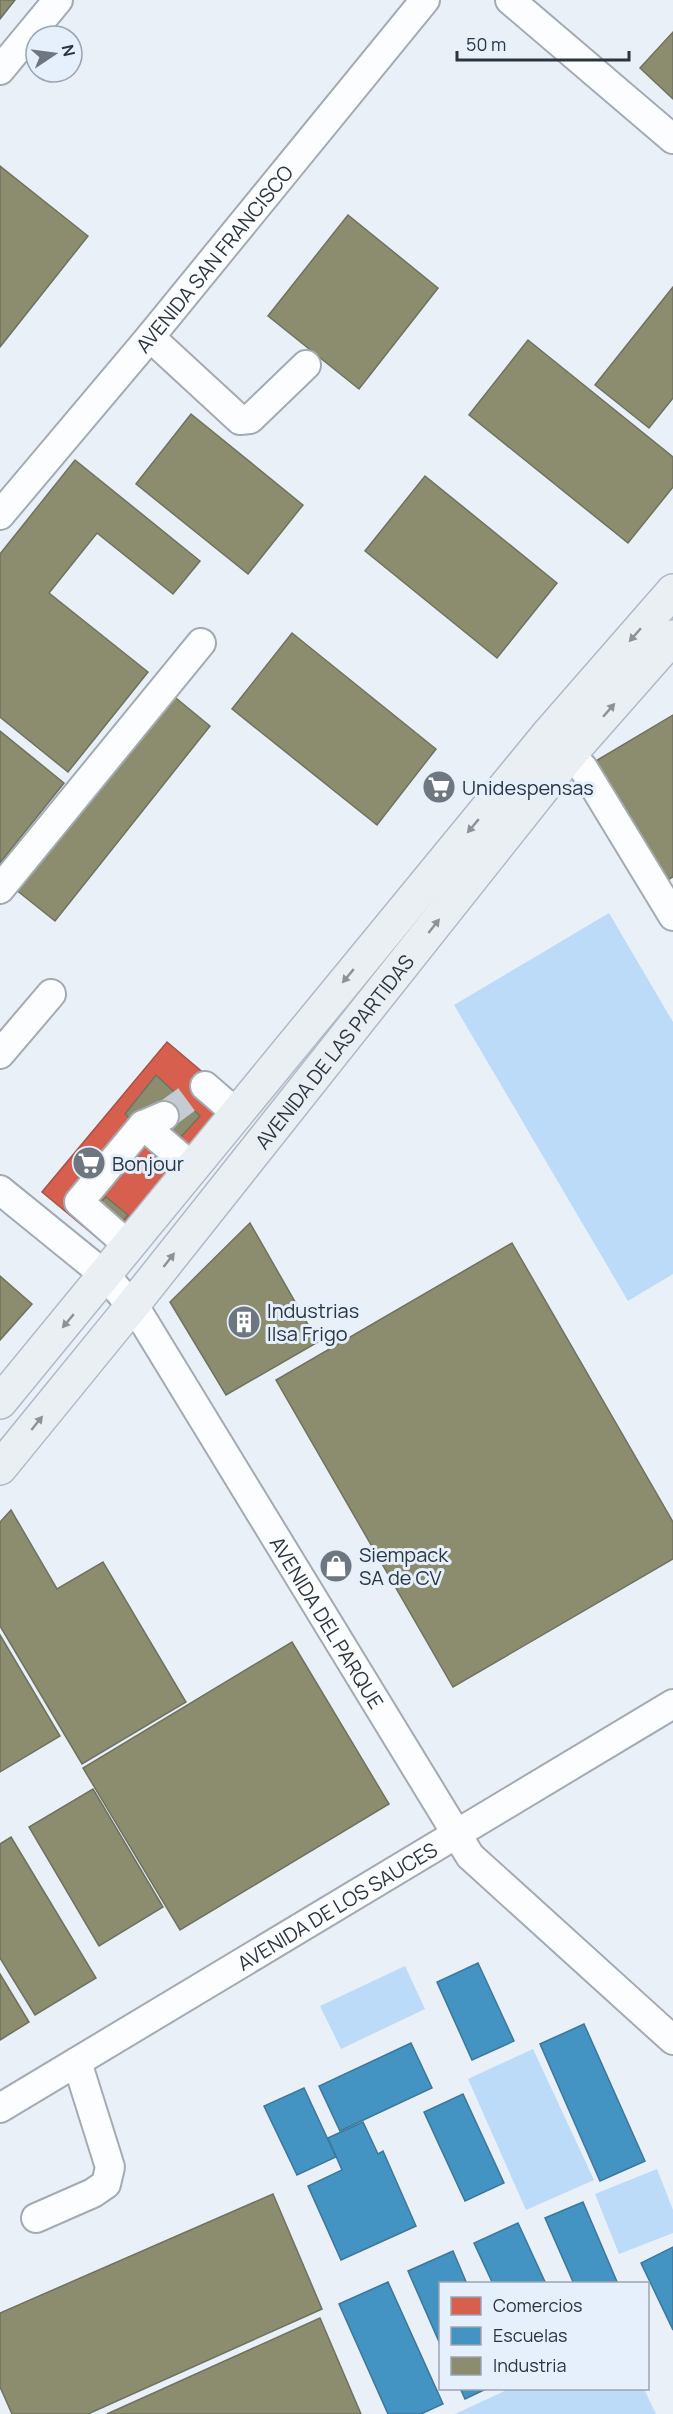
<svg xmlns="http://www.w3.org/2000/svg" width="673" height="2414" font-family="Manrope,sans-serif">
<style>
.green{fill:#bbdbf9}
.shops{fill:#d6604d;stroke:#a35349;stroke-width:1.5}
.schools{fill:#4393c3;stroke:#3c779c;stroke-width:1.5}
.industry{fill:#8c8c6e;stroke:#6f7260;stroke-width:1.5}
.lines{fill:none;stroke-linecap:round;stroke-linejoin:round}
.minor-tunnel{stroke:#c4cbd2;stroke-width:28;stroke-dasharray:28 14;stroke-linecap:butt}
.minor-casing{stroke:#a3abb2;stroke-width:32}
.major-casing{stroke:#afbac6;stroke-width:36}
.minor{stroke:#fcfdfe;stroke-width:28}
.major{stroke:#eaeff4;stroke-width:33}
.oneway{fill:#8a929a}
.labels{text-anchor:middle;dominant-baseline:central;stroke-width:6;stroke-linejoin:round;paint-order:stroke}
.street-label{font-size:20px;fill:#2b3540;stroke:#e5f0fc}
.poi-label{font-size:20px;fill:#2b3540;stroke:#e5f0fc;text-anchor:start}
</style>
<rect width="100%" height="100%" fill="#eaf0f7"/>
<g class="green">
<path d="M609 913 673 1022V1274L628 1301 454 1005Z"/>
<path d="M405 1966 425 2009 341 2049 320 2006Z"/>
<path d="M533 2049 594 2180 526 2210 468 2079Z"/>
<path d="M657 2169 673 2210V2233L619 2254 595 2194Z"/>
<path d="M511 2388 644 2389 656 2414H455Z"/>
</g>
<path class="shops" d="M167 1042 231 1096 107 1246 42 1192Z"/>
<g class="schools">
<path d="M478 1963 514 2041 472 2060 437 1982Z"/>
<path d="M584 2024 645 2161 600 2181 540 2044Z"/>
<path d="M411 2043 432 2088 340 2131 319 2086Z"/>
<path d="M304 2088 336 2157 297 2175 264 2106Z"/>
<path d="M463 2094 504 2183 465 2201 424 2112Z"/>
<path d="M363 2122 378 2154 383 2151 416 2226 341 2260 308 2186 342 2170 328 2138Z"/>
<path d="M583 2202 618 2284H574L545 2218Z"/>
<path d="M518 2223 546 2284H493L474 2243Z"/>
<path d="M673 2247V2330L641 2263Z"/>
<path d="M453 2251 467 2284H440V2344L408 2271Z"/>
<path d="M388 2282 443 2404 421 2414H388L339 2304Z"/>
<path d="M460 2388H488L465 2399Z"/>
</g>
<g class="industry">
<path d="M0 0H15L0 19Z"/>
<path d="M673 32V99L640 68Z"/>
<path d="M0 166 88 236 0 347Z"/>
<path d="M348 215 438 288 359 389 268 316Z"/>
<path d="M673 287V398L649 428 595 385Z"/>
<path d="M528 340 673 457V487L628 543 469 415Z"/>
<path d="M191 414 303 505 248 574 136 484Z"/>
<path d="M75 460 200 561 173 594 97 533 49 593 148 672 68 772 0 717V554Z"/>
<path d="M425 476 557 583 497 658 365 551Z"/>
<path d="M292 633 436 749 377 825 232 709Z"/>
<path d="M171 694 210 726 55 921 15 889Z"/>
<path d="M673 715V877L666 881 594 762Z"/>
<path d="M0 731 64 783 0 863Z"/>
<path d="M156 1075 200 1116 167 1152 125 1114Z"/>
<path d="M106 1197 128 1215 109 1237 88 1214Z"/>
<path d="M250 1223 318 1342 226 1395 170 1302Z"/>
<path d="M512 1243 673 1522V1559L453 1687 276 1380Z"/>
<path d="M0 1276 32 1304 0 1340Z"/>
<path d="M11 1510 57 1589 103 1562 186 1702 82 1764 0 1626V1522Z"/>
<path d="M0 1635 60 1736 0 1772Z"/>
<path d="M292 1642 389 1804 180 1930 83 1768Z"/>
<path d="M93 1789 163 1907 99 1946 29 1827Z"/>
<path d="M11 1837 96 1978 35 2015 0 1958V1844Z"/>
<path d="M0 1974 29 2022 0 2040Z"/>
<path d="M273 2194 322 2309 88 2414H12L0 2387V2313Z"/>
<path d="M320 2318 361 2414H107Z"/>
</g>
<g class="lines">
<path class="minor-tunnel" d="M164 1116 205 1086"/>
<defs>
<g id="minor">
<path d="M510 0 673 139"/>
<path d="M0 70 58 0"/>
<path d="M150 337 240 420 250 419 306 365"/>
<path id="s1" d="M0 515 150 337 425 0"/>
<path d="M570 754 583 768 673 916"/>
<path d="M0 889 201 643"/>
<path d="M0 1054 51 994"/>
<path d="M205 1086 235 1112"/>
<path d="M164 1116 143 1125 192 1167"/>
<path id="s2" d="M0 1190 106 1276 141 1317 470 1856 673 2040"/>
<path d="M128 1245 79 1202 143 1125"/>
<path id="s3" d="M0 2108 673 1704"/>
<path d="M36 2218 93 2193 106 2184 110 2167 77 2062"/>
</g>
<g id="major">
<path d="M0 1402 550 732 673 591"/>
<path id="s4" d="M0 1468 132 1306 570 754 673 637"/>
</g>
</defs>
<use href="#minor" class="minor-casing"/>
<use href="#major" class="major-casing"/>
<use href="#minor" class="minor"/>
<use href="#major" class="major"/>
</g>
<defs><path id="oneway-solid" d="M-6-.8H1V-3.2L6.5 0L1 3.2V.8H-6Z" transform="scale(1.5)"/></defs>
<g class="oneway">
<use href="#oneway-solid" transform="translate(635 635) rotate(131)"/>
<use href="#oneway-solid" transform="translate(609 710) rotate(-49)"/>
<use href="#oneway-solid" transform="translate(473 826) rotate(130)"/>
<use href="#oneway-solid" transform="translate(434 926) rotate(-52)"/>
<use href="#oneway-solid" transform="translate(348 976) rotate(130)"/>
<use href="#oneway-solid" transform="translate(169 1260) rotate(-52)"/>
<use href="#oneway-solid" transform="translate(68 1321) rotate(130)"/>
<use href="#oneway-solid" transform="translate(37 1423) rotate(-51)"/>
</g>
<defs>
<symbol id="supermarket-disc" viewBox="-11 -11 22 22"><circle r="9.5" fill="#6e7680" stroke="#e5f0fc"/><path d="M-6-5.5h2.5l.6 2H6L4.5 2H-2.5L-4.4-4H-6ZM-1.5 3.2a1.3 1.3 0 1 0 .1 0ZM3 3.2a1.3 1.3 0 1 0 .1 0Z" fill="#fff"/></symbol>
<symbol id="building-disc" viewBox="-11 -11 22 22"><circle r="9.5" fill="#6e7680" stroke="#e5f0fc"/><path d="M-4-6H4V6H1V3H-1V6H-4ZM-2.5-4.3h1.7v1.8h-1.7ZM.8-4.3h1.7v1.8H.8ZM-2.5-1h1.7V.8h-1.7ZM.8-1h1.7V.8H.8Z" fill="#fff"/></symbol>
<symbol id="shop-disc" viewBox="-11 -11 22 22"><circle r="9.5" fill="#6e7680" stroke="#e5f0fc"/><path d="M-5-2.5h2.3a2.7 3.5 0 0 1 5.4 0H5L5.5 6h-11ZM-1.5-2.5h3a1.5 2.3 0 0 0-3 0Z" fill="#fff"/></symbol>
</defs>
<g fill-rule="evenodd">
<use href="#supermarket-disc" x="420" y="768" width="38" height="38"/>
<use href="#supermarket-disc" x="70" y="1144" width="38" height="38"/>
<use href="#building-disc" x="225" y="1303" width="38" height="38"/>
<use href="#shop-disc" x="317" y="1547" width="38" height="38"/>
</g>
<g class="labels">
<g class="street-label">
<text stroke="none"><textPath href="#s1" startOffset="334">AVENIDA SAN FRANCISCO</textPath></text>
<text stroke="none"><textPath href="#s4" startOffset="534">AVENIDA DE LAS PARTIDAS</textPath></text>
<text stroke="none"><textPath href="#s2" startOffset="548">AVENIDA DEL PARQUE</textPath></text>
<text stroke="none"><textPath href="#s3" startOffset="393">AVENIDA DE LOS SAUCES</textPath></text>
</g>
<g class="poi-label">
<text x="462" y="787">Unidespensas</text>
<text x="112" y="1163">Bonjour</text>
<text x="267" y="1310">Industrias<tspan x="267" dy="23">Ilsa Frigo</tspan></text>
<text x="359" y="1554">Siempack<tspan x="359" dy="23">SA de CV</tspan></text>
</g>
</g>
<rect x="439" y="2282" width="210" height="108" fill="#e5f0fc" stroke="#9ba5b1" stroke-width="1.5"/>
<rect x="451" y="2297" width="30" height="18" fill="#d6604d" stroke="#9ba5b1" stroke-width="1.5"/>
<text x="493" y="2312" font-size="18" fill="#2b3540">Comercios</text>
<rect x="451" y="2327" width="30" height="18" fill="#4393c3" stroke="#9ba5b1" stroke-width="1.5"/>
<text x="493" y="2342" font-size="18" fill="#2b3540">Escuelas</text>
<rect x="451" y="2357" width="30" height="18" fill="#8c8c6e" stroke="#9ba5b1" stroke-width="1.5"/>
<text x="493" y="2372" font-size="18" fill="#2b3540">Industria</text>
<g transform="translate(54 54) rotate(77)"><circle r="28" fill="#e5f0fc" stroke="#9ba5b1" stroke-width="1.5"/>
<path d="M0-4.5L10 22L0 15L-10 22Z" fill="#6e7680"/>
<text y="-9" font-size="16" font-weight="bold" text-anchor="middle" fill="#2b3540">N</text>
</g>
<path d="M457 51v9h172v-9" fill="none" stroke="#2b3540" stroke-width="3"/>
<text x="466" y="51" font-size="18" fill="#2b3540" stroke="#e5f0fc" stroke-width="4.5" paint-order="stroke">50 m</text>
</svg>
